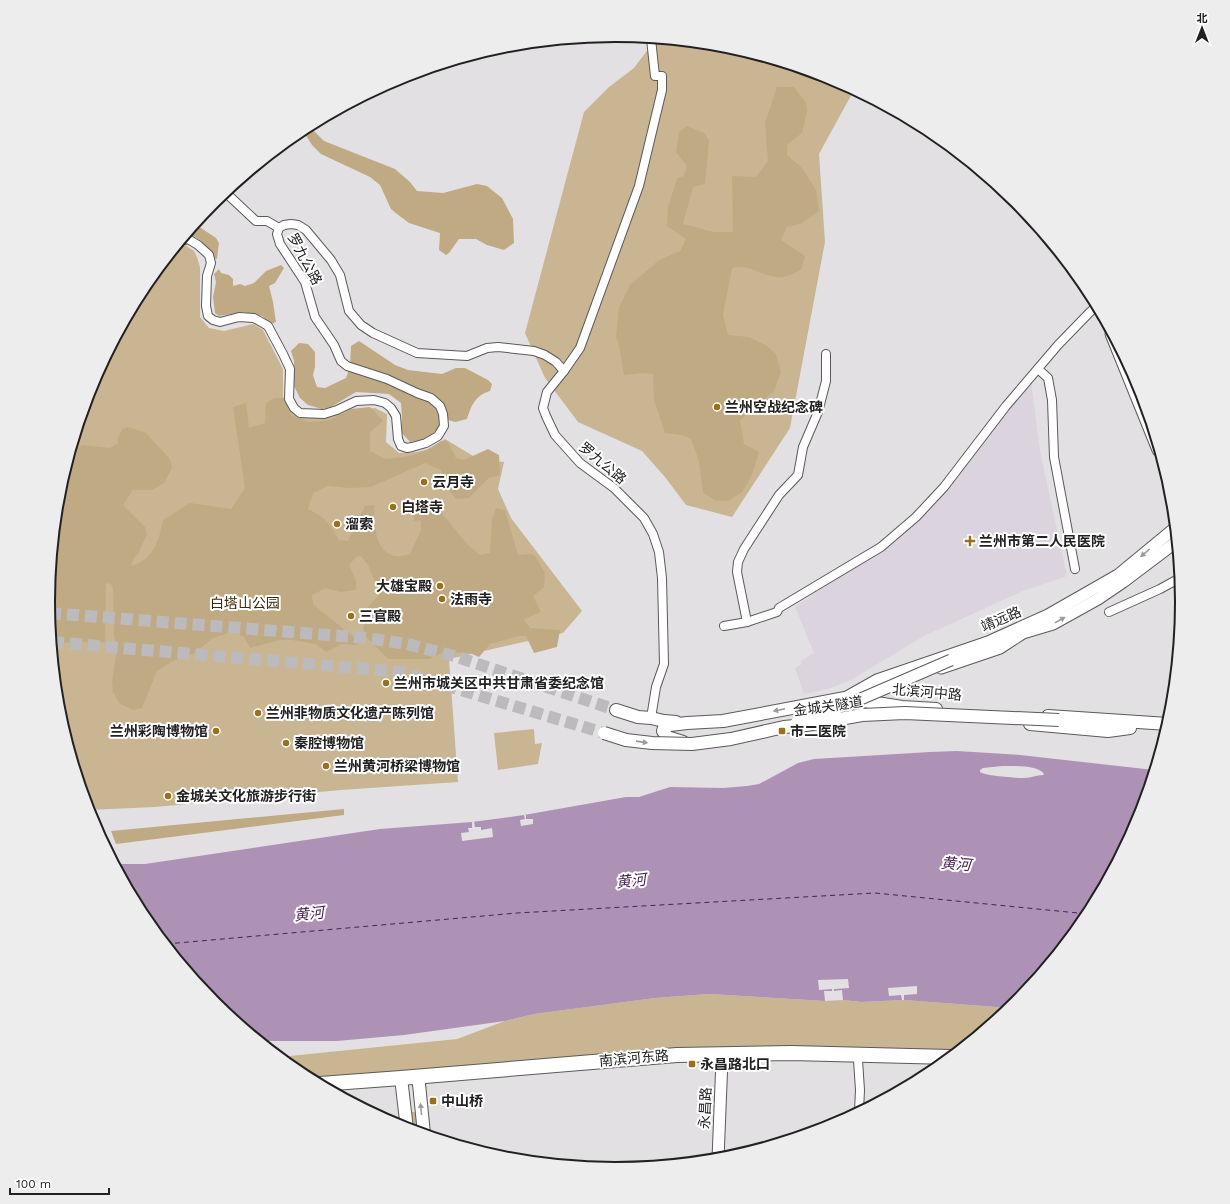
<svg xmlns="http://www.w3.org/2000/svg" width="1230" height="1204" font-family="'Work Sans','Noto Sans SC',sans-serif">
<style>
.built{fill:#dbd3dd}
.green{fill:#c9b592}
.forest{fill:#c0aa83}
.water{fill:#ad92b5;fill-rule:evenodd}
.pier{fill:#e3e0e3}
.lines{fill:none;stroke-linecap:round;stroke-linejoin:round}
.ferry{stroke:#472351;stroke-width:1;stroke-dasharray:5 4;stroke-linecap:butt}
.primary-tunnel{stroke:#bcbabc;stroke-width:12;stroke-dasharray:12 6;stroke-linecap:butt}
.street-casing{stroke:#5b595b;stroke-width:10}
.secondary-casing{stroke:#5b595b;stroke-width:13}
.primary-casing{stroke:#5b595b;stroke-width:14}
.highway-casing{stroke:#5b595b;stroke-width:16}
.street{stroke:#fff;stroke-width:8}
.secondary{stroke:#fff;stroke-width:11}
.primary{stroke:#fff;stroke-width:12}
.highway{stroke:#fff;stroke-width:14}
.secondary-bridge-casing{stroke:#5b595b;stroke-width:13;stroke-linecap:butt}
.primary-bridge-casing{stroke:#5b595b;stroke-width:14;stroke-linecap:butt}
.secondary-bridge{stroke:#fff;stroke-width:11}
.primary-bridge{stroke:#fff;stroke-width:12}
.oneway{fill:#9c9b9c}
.poi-dot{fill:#98711d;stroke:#fff;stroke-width:1.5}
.labels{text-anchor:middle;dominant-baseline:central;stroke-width:4;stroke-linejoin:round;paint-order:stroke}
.street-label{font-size:14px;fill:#222122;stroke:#fff}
.poi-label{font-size:14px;font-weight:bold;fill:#222122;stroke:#fff;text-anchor:start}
.park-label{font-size:14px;fill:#3e2d0c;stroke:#fff}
.water-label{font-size:15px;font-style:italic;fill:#472351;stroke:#fff}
.rim{fill:none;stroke:#222122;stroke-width:2}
</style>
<rect width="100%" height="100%" fill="#e3e0e3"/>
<path class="built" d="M1031 381 1040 451 1067 576 1023 591 924 636 851 680 828 689 804 694 795 668 802 664 801 661 814 653 795 607 820 590 924 505Z"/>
<g class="green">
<path d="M656 39 726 46 832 78 854 90 819 154 825 242 790 428 732 517 686 505 665 477 642 451 578 422 545 378 525 333 584 112 609 87 634 68Z"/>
<path d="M185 245 194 251 197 257 200 267V317L209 328 224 331 253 324 263 330 283 369V397L294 412 304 418H313L341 414 357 410 375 408 387 414 386 442 399 453C422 452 425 452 445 439L478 459 504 462 498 489 511 518 582 611 563 633 449 659 458 782 341 790 155 807 88 810 59 712 48 602 59 491 91 385 144 287 176 247Z"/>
<path d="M534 729 535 744 542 743 538 764 498 770 494 733Z"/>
<path d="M709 994 825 1001 843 1000 861 1002 904 1000 1010 1008 957 1051 732 1047 640 1050 475 1066 312 1080 300 1073 280 1057 457 1039 505 1021 534 1014 655 998Z"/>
<path d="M410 1112H417L419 1132 412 1130Z"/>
</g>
<g class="forest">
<path d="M777 87H794L806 103 807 112 802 133 787 145V155L802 168 816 190 819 211 802 223 787 227 781 240 805 256 801 270C796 272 789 276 784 277 766 280 749 262 732 268L723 315 728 335 749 337 767 346 776 354 781 372 774 391 740 420 744 444 759 452 751 477 742 492 728 501H717L703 493 699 461 691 439 681 435 665 433 654 400 653 374 643 373 624 375 620 349 616 337 619 308 630 285 659 260 680 251 686 239 667 226 668 208 677 178 684 176 687 166 676 152 679 132 687 126 704 133 709 140 705 184 693 187 683 224 714 232H733L732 176 756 177 768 161 765 123Z"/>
<path d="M310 125 313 130 324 141 395 169 410 182 417 191 443 193 477 184 487 186 502 198 513 219 514 243 504 250 487 245 476 239H459L449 253 446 255 439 250 440 233 409 223 397 214 391 209 380 185 370 177 321 154 312 145 302 129Z"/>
<path d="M195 224 216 238 219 243 217 259 213 258C208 248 199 234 186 235Z"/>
<path d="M281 265 284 268 275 283 269 286 273 302 276 322 271 324 262 316 244 312 219 316 215 313 213 297 216 282 214 274 219 269 221 273 229 275 233 279V286L240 284 245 286 254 283 266 271Z"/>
<path d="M359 341 395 365 408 370 442 374 456 368H465L488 380 492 384 490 391C476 395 471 405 467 419L455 422 445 419C433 435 431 438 410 442L401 432 402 418 401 403 389 394 356 392 331 407 322 409 308 405 300 398 294 386V361L291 351 299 343 308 344 315 352V367L313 375 317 387 325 388 346 378 350 367 351 346Z"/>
<path d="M274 398H284L291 415 308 422 330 420 351 409 370 407 383 421 370 432V451L385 459 404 457 426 451 441 441H447L456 458 464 460 488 449 499 455 500 475 489 478 469 498 456 499 446 486 441 470 425 463 371 487 350 488 328 486 313 493 308 509C326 518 329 523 339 540L348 541 365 506 374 505C375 522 373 551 395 556 399 557 406 555 410 554L421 530V520L414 521 413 510 418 508 440 511 467 544 480 555 490 553 492 520 496 508 505 510 518 555 530 554 535 556 545 573 544 587 533 596 541 612 524 619 530 628 560 630 557 647 534 653 526 636H518L490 644 479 657 470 653 443 652 430 659H388L367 638 363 630 368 607 380 594 368 565 361 556 356 557 349 565 356 581V590L340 592 326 588 312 595 313 604 357 640V645L342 644 326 652 316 644 292 640H280L250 648 244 637 232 631 212 639 193 654 173 661 157 671 142 708 134 710 120 704 113 692 112 681 117 650 114 634 113 589 111 584 106 583 105 642C87 643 70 641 52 644L48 602 59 491 71 453V454L82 445 110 448 118 443V438L122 429 128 427 146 433 170 459 172 468 164 483 152 490H133L123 505 145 527 147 534 139 552 133 560 131 566C153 560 159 541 163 520L190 503 231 509 245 488 233 407 246 403 249 428 265 423 266 403Z"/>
<path d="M344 809V815L116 844 111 831Z"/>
</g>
<path class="water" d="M957 751 1020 755 1154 770 1139 819 1086 917 1016 1003 1010 1008 904 1000 861 1002 843 1000 825 1001 709 994 655 998 587 1007 534 1014 505 1021 404 1035 337 1041H260L214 1003 143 917 115 864H145L380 829 472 822 524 815 626 797H639L670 787 723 788 747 786 759 784 798 763 814 759 930 752ZM1002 766C1013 766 1038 765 1044 774L1043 775C1036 775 1031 778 1024 778 1016 778 986 776 980 772V770L983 768Z"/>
<g class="pier">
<path d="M524 815H526V819H533V824L521 826 520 820 525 819Z"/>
<path d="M474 821 475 827H481V830L492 828 493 837 462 841 461 833 469 832 468 828H472V822Z"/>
<path d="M848 979 849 988 834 989V991L842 990 843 1000 825 1001 824 991H832V989L819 990 818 980Z"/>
<path d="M917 986V994L904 995V1000H902L901 995 889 996 888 988Z"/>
</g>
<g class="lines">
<path class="ferry" d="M166 944 517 913 875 893 1088 914"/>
<g class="primary-tunnel">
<path d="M49 613 367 638 407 644 454 656 616 710"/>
<path d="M52 642 401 672 604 733"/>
</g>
<defs>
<g id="street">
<path d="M225 192 256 221H267L279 228"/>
<path d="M182 240 188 239 198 245 209 255 211 263 207 276 206 306 208 316 213 320 220 322 239 317 254 318 268 326 283 354 290 369 289 399 294 408 300 413 324 414 337 410 356 401 374 400 385 403 391 408 396 416 398 439 401 446 407 448 412 447 426 443 438 436 444 426 443 414 440 406 431 398 417 393 387 379 347 366 341 361 334 345 315 317 305 282 280 244 277 234 279 228 284 225 291 224 298 225 306 230 331 260 340 275 349 311 361 325 373 333 417 353 467 356 487 348 498 347 534 351 545 355 556 362 564 371 547 392 543 408 546 416 555 435 580 463 614 488 644 518 653 534 659 552 662 578 664 664 656 687 651 718"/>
<path d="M1038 369 1048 378 1052 400 1054 457 1075 569"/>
<path d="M564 371 580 348 639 186 662 90V76H655L651 39"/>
<path d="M1109 612 1160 589 1180 578"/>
<path d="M747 622 737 572 738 562 744 549 779 495 798 475 803 447 818 412 826 381V354"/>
<path d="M724 626 747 622 777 612 779 608 881 547 916 517 944 487 1006 406 1058 345 1090 312 1097 306"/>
<path d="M858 1060 860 1090 859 1111"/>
</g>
<g id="secondary">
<path d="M1111 334 1158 450"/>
<path d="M941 668 1000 648 1023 633 1053 624 1098 599 1123 582 1176 542"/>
<path d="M843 703 845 698 877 680 988 642 1048 615 1118 575 1175 528"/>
<path d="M846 717 864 700 868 698"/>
<path d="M718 1159 722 1059"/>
</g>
<g id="primary">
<path d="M616 710 638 717 651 718 664 721 676 722"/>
<path d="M1048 716 1168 724"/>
<path d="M1030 724 1108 731 1130 728"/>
<path d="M683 742 667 737 663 731 664 728 670 725 687 723 723 721 845 698 902 707 936 709"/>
<path d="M417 1077 419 1084 424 1134"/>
<path d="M401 1078 407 1129"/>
</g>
<path id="highway" d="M320 1084 401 1078 677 1055 791 1053 950 1057"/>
</defs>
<use href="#street" class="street-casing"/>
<use href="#secondary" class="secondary-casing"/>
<use href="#primary" class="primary-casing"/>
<use href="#highway" class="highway-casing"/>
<use href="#street" class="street"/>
<use href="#secondary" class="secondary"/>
<use href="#primary" class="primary"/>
<use href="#highway" class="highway"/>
<defs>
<path id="secondary-bridge" d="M796 723 856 701 951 660"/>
<path id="primary-bridge" d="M604 733 626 740 652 743 692 744 731 739 784 727 806 725 862 715 905 713 1059 720"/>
</defs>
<use href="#secondary-bridge" class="secondary-bridge-casing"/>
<use href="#primary-bridge" class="primary-bridge-casing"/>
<use href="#secondary-bridge" class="secondary-bridge"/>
<use href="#primary-bridge" class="primary-bridge"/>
</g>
<defs><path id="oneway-solid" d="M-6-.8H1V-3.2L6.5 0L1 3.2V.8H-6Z"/></defs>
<g class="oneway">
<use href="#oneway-solid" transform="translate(1145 553) rotate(140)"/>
<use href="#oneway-solid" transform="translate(1060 620) rotate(-29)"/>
<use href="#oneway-solid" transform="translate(779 710) rotate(169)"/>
<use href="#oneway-solid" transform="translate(642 742) rotate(8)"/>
<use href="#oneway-solid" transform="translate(421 1109) rotate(-96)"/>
</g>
<g class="poi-dot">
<circle cx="717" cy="407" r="4"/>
<circle cx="424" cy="482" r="4"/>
<circle cx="393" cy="507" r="4"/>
<circle cx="337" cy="524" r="4"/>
<path d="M968 535h4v4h4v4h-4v4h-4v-4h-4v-4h4z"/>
<circle cx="440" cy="586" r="4"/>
<circle cx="442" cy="599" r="4"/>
<circle cx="351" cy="616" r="4"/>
<circle cx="386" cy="683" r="4"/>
<circle cx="258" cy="713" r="4"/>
<circle cx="216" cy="731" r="4"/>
<rect x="778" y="727" width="8" height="8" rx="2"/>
<circle cx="286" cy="743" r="4"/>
<circle cx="326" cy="766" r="4"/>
<circle cx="168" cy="796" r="4"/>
<rect x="688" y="1060" width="8" height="8" rx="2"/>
<rect x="429" y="1097" width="8" height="8" rx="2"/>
</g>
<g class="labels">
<g class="street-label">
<text transform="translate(305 259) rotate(62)">罗九公路</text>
<text transform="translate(603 463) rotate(40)">罗九公路</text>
<text transform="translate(1001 619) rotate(-23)">靖远路</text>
<text transform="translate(927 692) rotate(5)">北滨河中路</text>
<text transform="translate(828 706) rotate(-8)">金城关隧道</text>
<text transform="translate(634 1058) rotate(-5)">南滨河东路</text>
<text transform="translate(705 1108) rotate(-87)">永昌路</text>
</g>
<g class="poi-label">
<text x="725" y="407">兰州空战纪念碑</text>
<text x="432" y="482">云月寺</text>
<text x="401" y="507">白塔寺</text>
<text x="345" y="524">溜索</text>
<text x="979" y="541">兰州市第二人民医院</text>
<text x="432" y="586" text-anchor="end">大雄宝殿</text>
<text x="450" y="599">法雨寺</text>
<text x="359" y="616">三官殿</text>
<text x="394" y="683">兰州市城关区中共甘肃省委纪念馆</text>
<text x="266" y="713">兰州非物质文化遗产陈列馆</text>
<text x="208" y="731" text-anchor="end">兰州彩陶博物馆</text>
<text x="790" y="731">市二医院</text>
<text x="294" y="743">秦腔博物馆</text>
<text x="334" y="766">兰州黄河桥梁博物馆</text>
<text x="176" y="796">金城关文化旅游步行街</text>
<text x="700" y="1064">永昌路北口</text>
<text x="441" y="1101">中山桥</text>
</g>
<g class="park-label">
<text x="245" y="603">白塔山公园</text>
</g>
<g class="water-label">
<text transform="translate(956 864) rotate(5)">黄河</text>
<text transform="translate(631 881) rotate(-6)">黄河</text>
<text transform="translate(309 914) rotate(-6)">黄河</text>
</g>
</g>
<path d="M0 0H1230V1204H0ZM55 602a560 560 0 1 1 1120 0a560 560 0 1 1-1120 0Z" fill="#ededed" fill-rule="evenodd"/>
<path class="rim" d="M55 602a560 560 0 1 1 1120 0a560 560 0 1 1-1120 0Z"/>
<g transform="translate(1202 28)" stroke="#ffffff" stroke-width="3" paint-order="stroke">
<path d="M0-3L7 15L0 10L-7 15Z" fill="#222122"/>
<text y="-6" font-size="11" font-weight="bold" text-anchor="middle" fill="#222122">北</text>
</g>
<path d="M10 1188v6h99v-6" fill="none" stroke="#222122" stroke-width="2"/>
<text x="16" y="1188" font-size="12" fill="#222122" stroke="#ffffff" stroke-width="3" paint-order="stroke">100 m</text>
</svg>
